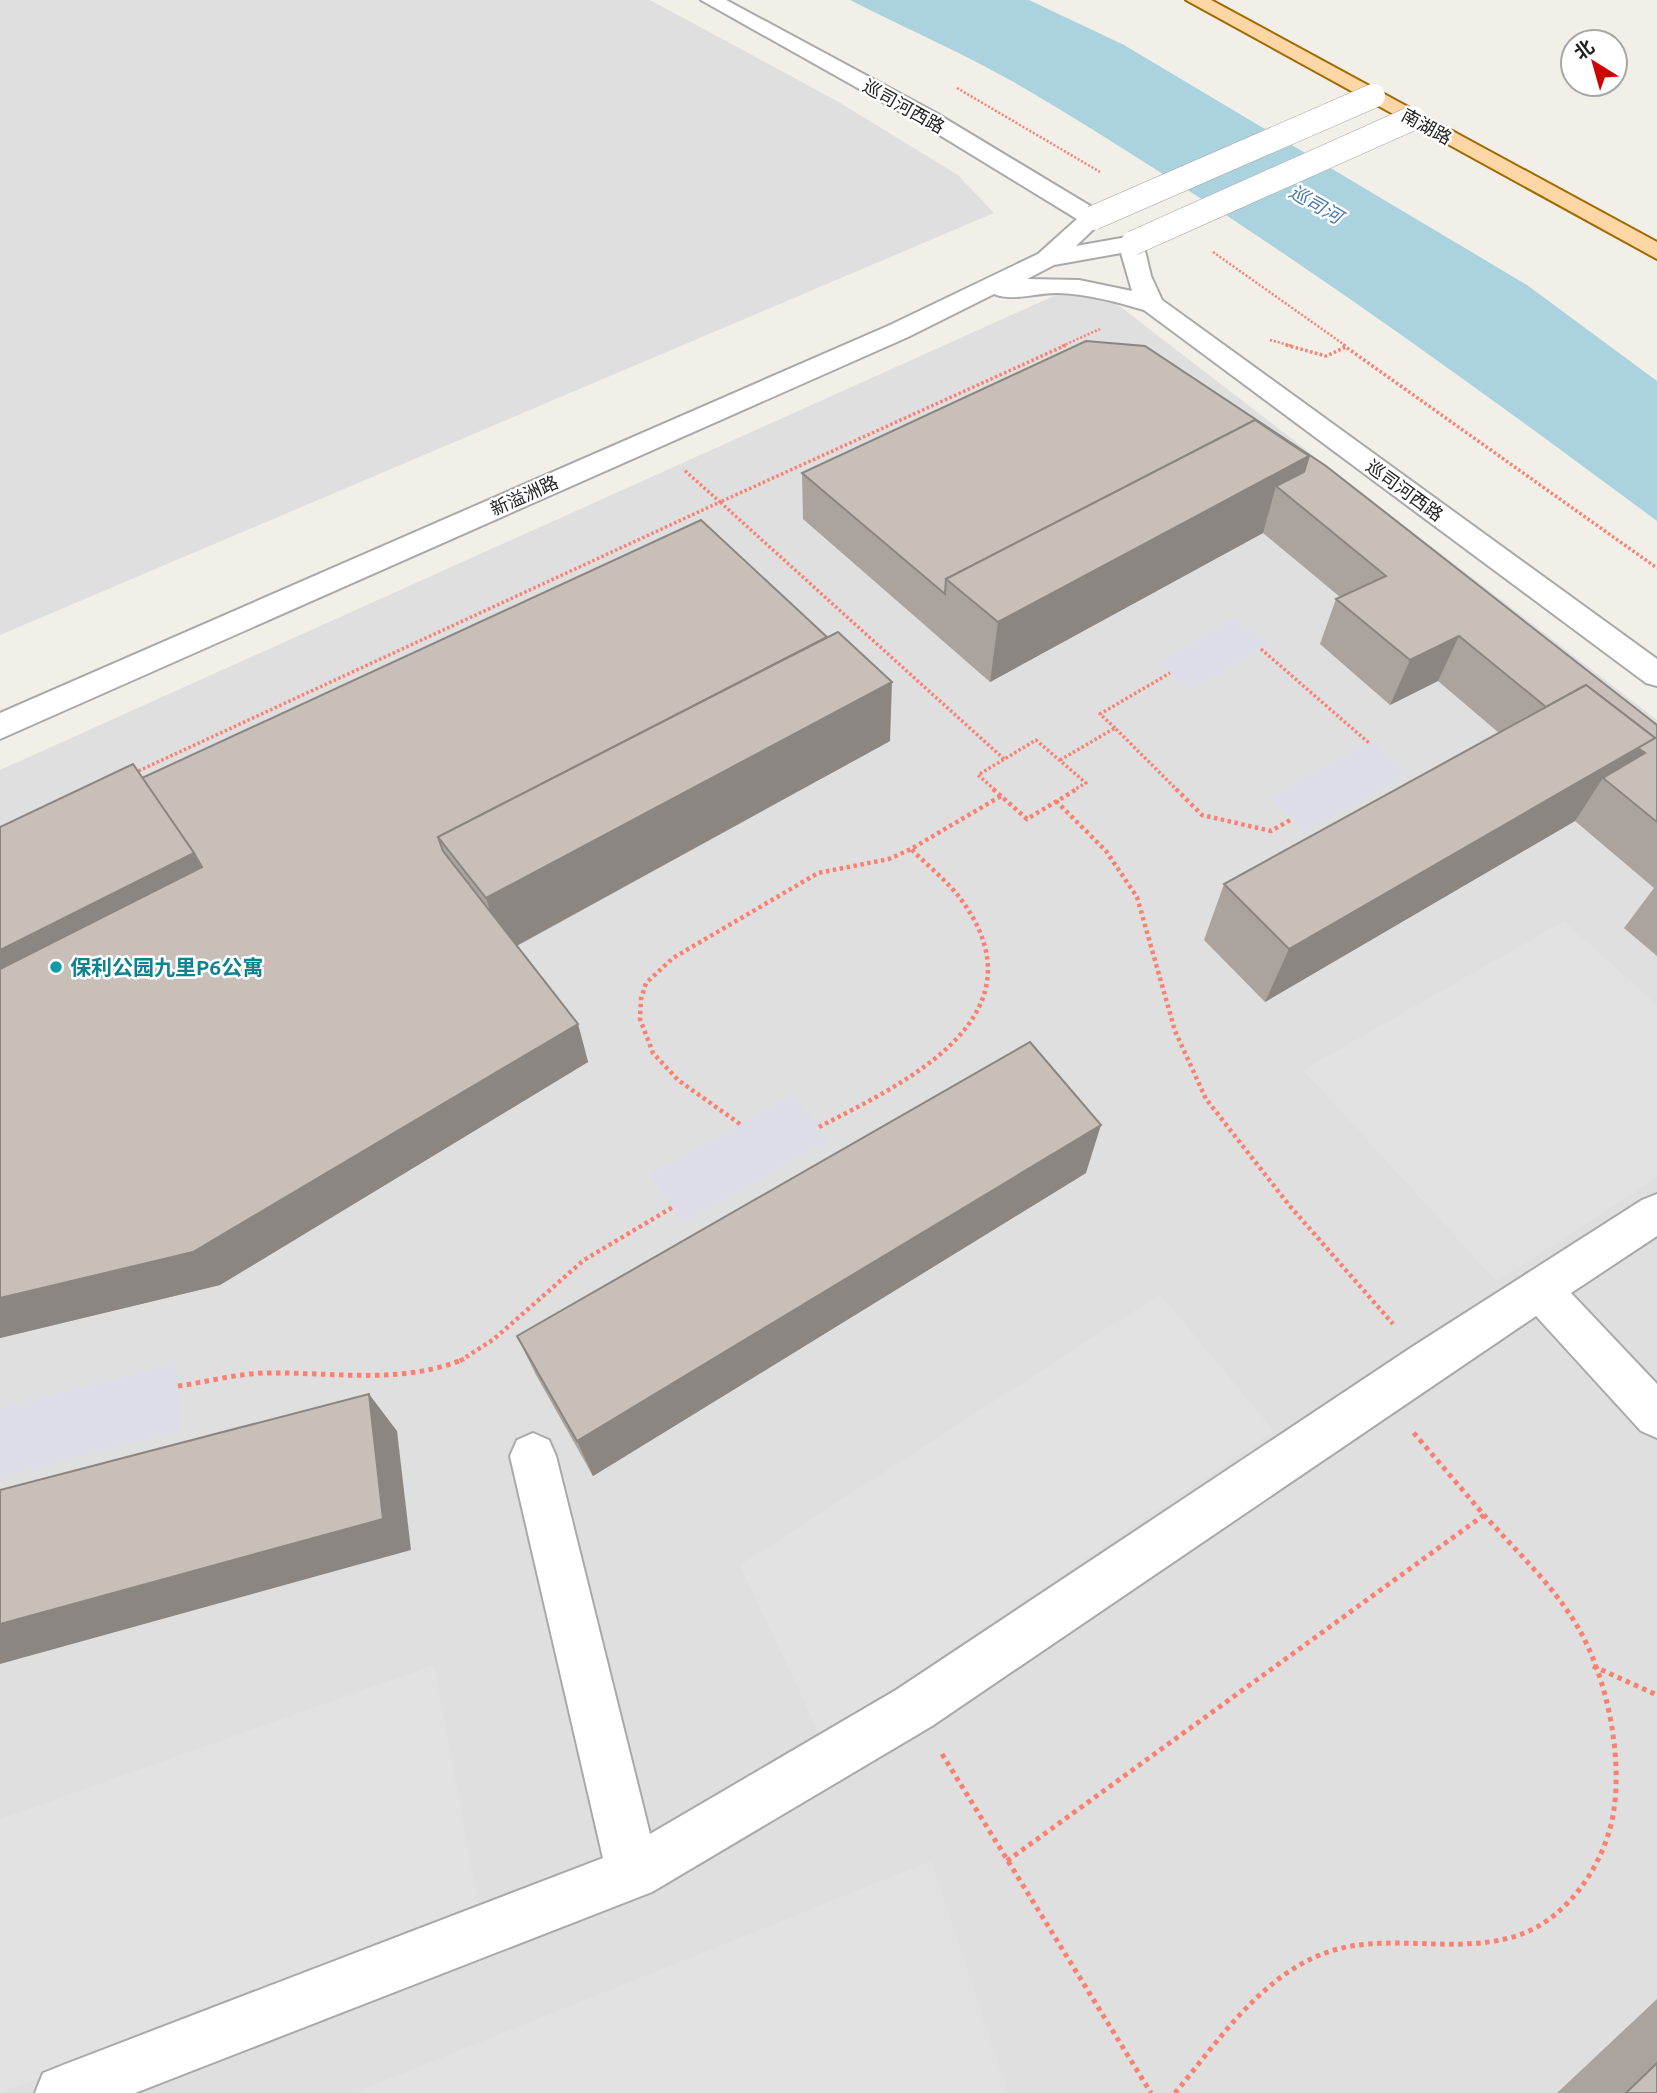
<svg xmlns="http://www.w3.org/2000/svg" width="1657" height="2093" font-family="Ubuntu,'Noto Sans SC',sans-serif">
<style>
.residential{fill:#e0dfdf}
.parking{fill:#e2e2e2}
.plaza{fill:#dddde8}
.water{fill:#aad3df}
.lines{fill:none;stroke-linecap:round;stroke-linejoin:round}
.minor-casing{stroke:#a9a9a9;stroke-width:4}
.major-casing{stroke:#a06b00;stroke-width:4}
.path-far3{stroke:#fa8072;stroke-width:2.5;stroke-dasharray:2 2;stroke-linecap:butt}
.path-far2{stroke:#fa8072;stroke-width:3.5;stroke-dasharray:2.5 2.5;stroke-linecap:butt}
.path-far1{stroke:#fa8072;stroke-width:4.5;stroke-dasharray:3.5 3.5;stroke-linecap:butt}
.path{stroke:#fa8072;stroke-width:5;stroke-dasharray:4.5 4.5;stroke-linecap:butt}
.minor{fill:#fff;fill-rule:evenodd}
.major{fill:#fcd6a4;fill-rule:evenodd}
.minor-bridge-casing{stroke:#a9a9a9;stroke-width:25;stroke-linecap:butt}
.minor-bridge{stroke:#fff;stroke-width:24}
.wall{fill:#aba49e}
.shaded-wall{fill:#8b8681}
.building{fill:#c7bfb8;stroke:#8b8681;stroke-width:2}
.culture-dot{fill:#0f9aa8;stroke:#fff;stroke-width:2.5}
.labels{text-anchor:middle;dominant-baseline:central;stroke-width:5;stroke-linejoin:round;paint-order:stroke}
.far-street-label{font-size:18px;fill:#222;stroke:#fff}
.far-water-label{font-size:19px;font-style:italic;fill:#4a7aab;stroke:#fff}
.culture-label{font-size:21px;font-weight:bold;fill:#0d838f;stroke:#fff;text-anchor:start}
</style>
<rect width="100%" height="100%" fill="#f2efe9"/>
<g class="residential">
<path d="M0 0H650L837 101 958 175 994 213 0 635Z"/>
<path d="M1087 281 1657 720V2093H0V770Z"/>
</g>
<g class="parking">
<path d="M1564 921 1657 1005V1177L1497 1282 1303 1070Z"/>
<path d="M1160 1294 1274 1431 894 1689 819 1733 740 1565Z"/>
<path d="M434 1665 479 1909 0 2093V1819Z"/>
<path d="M931 1861 1008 2093H353Z"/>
</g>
<g class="plaza">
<path d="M1235 618 1269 644 1192 690 1157 663Z"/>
<path d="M1373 741 1410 773 1306 832 1269 797Z"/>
<path d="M794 1094 829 1140 683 1223 650 1174Z"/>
<path d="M176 1363 180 1430 0 1478V1409Z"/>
</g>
<path class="water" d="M850 0H1029L1124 45 1527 285 1657 381V521C1454 370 1247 221 1029 91 972 57 909 30 850 0Z"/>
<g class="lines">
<defs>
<g id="minor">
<path d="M701 0H726L936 113 1102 213 1105 218 1076 246 1133 236 1142 238 1151 276 1162 300 1657 659V686L1646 683 1144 310C1116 302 1088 294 1059 293 1039 292 1012 302 994 294L908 337 0 739V713L890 325 1038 254 1077 219 920 123ZM1121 253 1132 291 1079 280 1027 279 1054 265Z"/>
<path d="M1657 1194V1236L1571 1293 1657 1384V1438L1641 1431 1536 1316 932 1726 652 1892 135 2093H35L43 2073 63 2065 603 1858 510 1456 517 1440 533 1433 549 1440 556 1456 650 1834 896 1690 1412 1347 1642 1200Z"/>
</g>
<path id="major" d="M1186 0H1211L1657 242V259Z"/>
</defs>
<use href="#minor" class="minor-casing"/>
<use href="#major" class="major-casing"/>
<g class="path-far3">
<path d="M957 88 1100 172"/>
<path d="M1213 252 1346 346"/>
<path d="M1270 340 1292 346"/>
<path d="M1062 346 1100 329"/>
</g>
<g class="path-far2">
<path d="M1286 345 1326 356 1346 347"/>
<path d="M1343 345 1657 568"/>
<path d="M1261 649 1369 743"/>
<path d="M1115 728 1100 714 1170 673"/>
<path d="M1004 759 720 502 1066 345"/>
<path d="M1060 760 1115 728 1177 790"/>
<path d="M134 773 720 502 683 469"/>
<path d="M995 790 978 775 1036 740 1086 783 1074 790"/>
</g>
<g class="path-far1">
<path d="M993 789 1027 819 1077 789"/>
<path d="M1176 789 1202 815 1271 831 1292 819"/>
<path d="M1056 801 1106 851 1137 897 1175 1031 1206 1099 1289 1205 1393 1324"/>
<path d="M740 1124 678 1080 653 1053 640 1019 641 999 646 983 673 958 818 873 889 859 911 849"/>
<path d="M819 1127C904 1083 1049 1017 960 898 946 880 927 865 911 849L1001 796"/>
<path d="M460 1361 494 1339 584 1260 673 1207"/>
</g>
<g class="path">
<path d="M178 1386C207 1382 239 1373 268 1373 334 1372 401 1385 464 1359"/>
<path d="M1593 1666 1657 1695"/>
<path d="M942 1754 1151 2093"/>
<path d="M1007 1861 1484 1515 1413 1432"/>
<path d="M1175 2093C1216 2044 1258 1980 1320 1955 1383 1929 1454 1957 1519 1935 1569 1918 1607 1861 1614 1809 1622 1753 1607 1679 1579 1629 1554 1586 1517 1552 1484 1515"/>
</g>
<use href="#minor" class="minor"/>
<use href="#major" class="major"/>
<defs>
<g id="minor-bridge">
<path d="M1093 218 1373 96"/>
<path d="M1133 243 1413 118"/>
</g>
</defs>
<use href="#minor-bridge" class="minor-bridge-casing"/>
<use href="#minor-bridge" class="minor-bridge"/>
</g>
<g class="wall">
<path d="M1086 341 1657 725V956L1624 928 1654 888 1575 821 1265 1002 1204 940 1224 884 1499 733 1438 681 1390 705 1320 644 1336 599 1340 597 1263 533 990 682 803 519 802 473Z"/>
<path d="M890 741 517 946 578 1024 588 1062 220 1285 0 1338V827L142 778Z"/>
<path d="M1086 1173 593 1476 536 1375 517 1336Z"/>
<path d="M1657 1999V2093H1557Z"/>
</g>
<g class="shaded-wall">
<path d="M1309 456 1295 501 1276 486 1263 533 990 682 998 622Z"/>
<path d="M1459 636 1438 681 1390 705 1410 660Z"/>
<path d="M892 682 890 741 503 953 486 898Z"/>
<path d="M1655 738 1620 792 1603 778 1575 821 1265 1002 1289 949Z"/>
<path d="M194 853 225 909 0 1026V950Z"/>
<path d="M578 1024 588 1062 220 1285 0 1338V1298Z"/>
<path d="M1101 1125 1086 1173 593 1476 577 1441Z"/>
<path d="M369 1394 397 1431 411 1550 0 1664V1624Z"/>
</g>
<g class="building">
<path d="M1086 341 1145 346 1326 466 1657 725V822L1603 778 1645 753 1638 748 1655 738 1586 685 1546 707 1459 636 1410 660 1336 599 1386 576 1276 486 1304 472 1309 456 1255 420 946 579 945 594 802 473Z"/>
<path d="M1255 420 1309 456 998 622 946 579Z"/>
<path d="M701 520 827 637 438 837 443 851 578 1024 193 1252 0 1298V969L202 867 194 853 142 778Z"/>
<path d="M838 632 892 682 486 898 438 837Z"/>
<path d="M1586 685 1655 738 1289 949 1224 884Z"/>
<path d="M133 764 194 853 0 950V827Z"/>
<path d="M1030 1042 1101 1125 577 1441 517 1336Z"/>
<path d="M369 1394 383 1519 0 1624V1490Z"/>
<path d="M1657 2063V2093H1626Z"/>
</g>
<circle class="culture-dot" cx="56" cy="967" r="7"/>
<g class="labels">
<g class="far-street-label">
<text transform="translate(904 106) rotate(29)">巡司河西路</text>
<text transform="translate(1427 126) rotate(29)">南湖路</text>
<text transform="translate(1405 490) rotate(36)">巡司河西路</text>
<text transform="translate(524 495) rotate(-24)">新溢洲路</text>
</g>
<g class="far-water-label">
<text transform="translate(1316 204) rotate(30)">巡司河</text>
</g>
<g class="culture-label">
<text x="70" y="967">保利公园九里P6公寓</text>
</g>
</g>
<g transform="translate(1594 63) rotate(323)"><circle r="33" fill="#ffffff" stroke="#a7a7a7" stroke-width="2"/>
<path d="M0-5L12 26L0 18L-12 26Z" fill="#d40000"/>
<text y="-10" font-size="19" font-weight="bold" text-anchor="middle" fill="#222222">北</text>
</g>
</svg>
